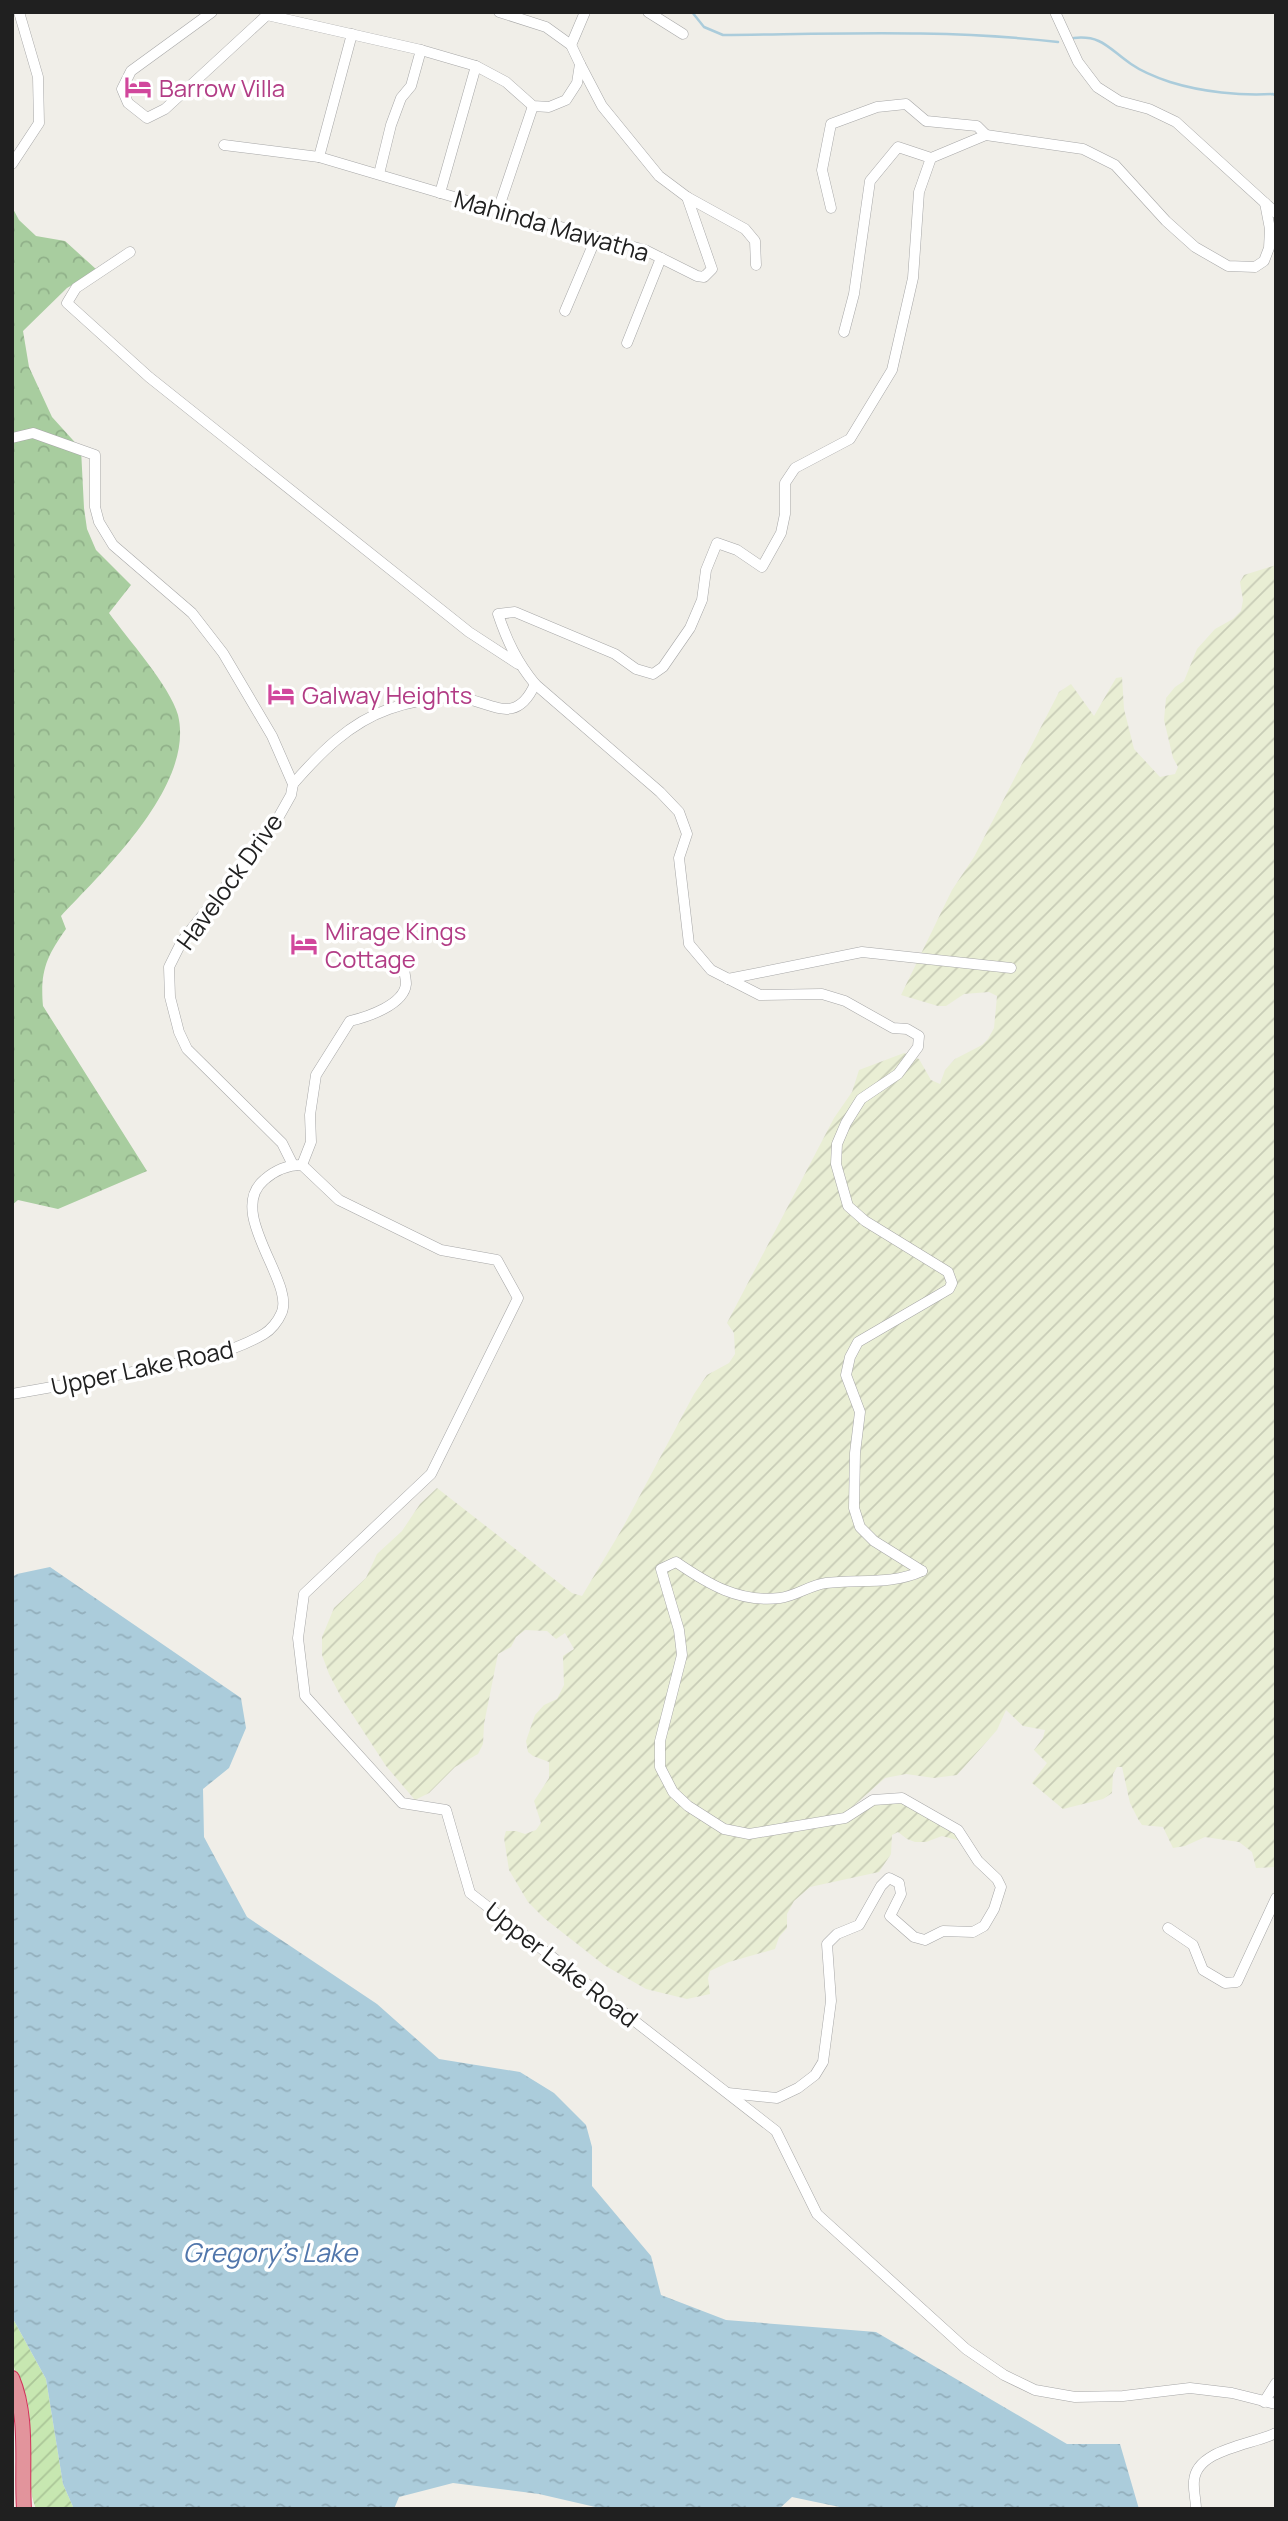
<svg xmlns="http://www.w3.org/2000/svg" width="1288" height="2521" font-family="Manrope,sans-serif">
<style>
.farmland{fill:url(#farmland-furrows)}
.forest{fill:url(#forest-crowns)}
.garden{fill:url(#garden-furrows)}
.water{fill:url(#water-ripples)}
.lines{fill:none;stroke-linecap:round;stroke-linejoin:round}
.stream{stroke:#abccdb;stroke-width:2.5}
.minor-casing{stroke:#a7a7a7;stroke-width:11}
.highway-casing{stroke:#d1325a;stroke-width:16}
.minor{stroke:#fff;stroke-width:10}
.highway{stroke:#e2949c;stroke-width:14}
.labels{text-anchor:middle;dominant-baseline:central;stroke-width:7;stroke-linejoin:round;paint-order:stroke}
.hotel-label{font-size:24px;fill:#b23c85;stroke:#fff;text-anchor:start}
.street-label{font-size:24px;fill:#202020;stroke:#fff}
.water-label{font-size:26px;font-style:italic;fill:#5176ab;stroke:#fff}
</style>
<defs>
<pattern id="farmland-furrows" width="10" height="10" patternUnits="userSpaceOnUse" patternTransform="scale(1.75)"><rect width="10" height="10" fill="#e9eed4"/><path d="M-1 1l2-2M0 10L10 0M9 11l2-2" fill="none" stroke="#c8ccb6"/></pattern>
<pattern id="forest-crowns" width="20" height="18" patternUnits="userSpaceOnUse" patternTransform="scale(1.75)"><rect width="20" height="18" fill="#a8cd9f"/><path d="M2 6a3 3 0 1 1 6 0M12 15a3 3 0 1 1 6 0" fill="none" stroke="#90b089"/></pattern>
<pattern id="garden-furrows" width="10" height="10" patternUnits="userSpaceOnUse" patternTransform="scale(1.75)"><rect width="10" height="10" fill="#c7e7b1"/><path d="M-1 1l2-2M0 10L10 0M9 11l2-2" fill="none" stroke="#abc698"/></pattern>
<pattern id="water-ripples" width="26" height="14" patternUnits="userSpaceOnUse" patternTransform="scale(1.75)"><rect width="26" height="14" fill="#abccdb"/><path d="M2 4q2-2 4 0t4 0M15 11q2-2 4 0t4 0" fill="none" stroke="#93afbc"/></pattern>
</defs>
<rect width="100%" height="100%" fill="#f0eee8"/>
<path class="farmland" d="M1276 565V1867L1256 1868 1252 1852 1239 1842 1205 1837 1185 1846 1173 1848 1163 1827 1142 1825 1138 1819 1130 1803 1122 1767H1117L1113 1774 1112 1793 1103 1799 1063 1809 1032 1783 1047 1763 1034 1750 1043 1738 1045 1730 1023 1726 1006 1710 997 1730 957 1775 934 1778 906 1774 885 1778 850 1809 874 1803H904L953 1829 961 1841 942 1836 926 1842H915L907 1839 898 1832 892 1835 891 1854 879 1872 810 1887 794 1901 787 1914V1928L779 1937 775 1949 729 1962 710 1971 708 1978 710 1994 687 1999 646 1989 604 1965 544 1918 528 1902 509 1870 504 1838 506 1831H516L525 1834 536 1830 541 1823 534 1801 549 1778V1762L533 1756 528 1752 526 1741 535 1715 544 1705 557 1699 564 1685 563 1656 574 1649 565 1633 556 1639 547 1631 525 1630 516 1637 511 1647 498 1654 484 1724 483 1744 478 1754 455 1767 429 1793 415 1800 386 1766 341 1697 329 1674 322 1655V1637L334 1608 366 1578 377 1554 402 1531 420 1504 437 1488 572 1593 582 1596 622 1529 694 1394 707 1375 729 1363 735 1354 734 1333 727 1323 834 1118 852 1092 859 1070 904 1053 919 1059 931 1080 940 1084 945 1070 955 1059 982 1045 988 1039 994 1028 997 996 989 992 964 994 946 1006H938L901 995 952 890 974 857 1059 692 1071 684 1094 716 1116 678 1122 677 1124 709 1134 749 1160 777 1175 774 1178 767 1173 758 1164 720 1166 698 1175 687 1184 681 1197 649 1215 629 1233 619 1241 611 1243 600 1240 582 1244 575Z"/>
<path class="forest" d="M12 207 19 220 36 236 65 241 97 270 67 288 23 331 29 367 52 417 81 449 84 508 87 529 96 550 131 585 109 613C127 638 170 686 178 715 195 785 104 870 61 916L66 929C46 957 40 972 43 1006L147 1171 58 1209 18 1200 12 1205Z"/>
<path class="garden" d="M12 2317 46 2379 63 2484 74 2509H36C24 2477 30 2445 29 2412 27 2389 16 2379 12 2360 9 2347 12 2330 12 2317Z"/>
<path class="water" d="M50 1567 241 1698 246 1728 229 1768 203 1789 204 1837 247 1917 377 2004 439 2059 520 2072 554 2093 586 2125 592 2147V2186L651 2256 661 2295 726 2320 876 2332 1067 2444H1120L1139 2509H849L792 2497 779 2509H604L539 2494 453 2483 399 2497 394 2509H74L63 2484 46 2379 12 2317V1577L17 1574Z"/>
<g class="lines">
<g class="stream">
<path d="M692 12 704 27 723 35C834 34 947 29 1058 42"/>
<path d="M1074 38C1102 35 1109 49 1131 64 1141 71 1158 78 1170 82 1202 92 1241 96 1273 94L1276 96"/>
</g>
<defs>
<g id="minor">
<path d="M212 12 131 71 122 89 128 103 147 118 165 109 267 15 421 50 476 66 506 82 533 106 549 107 566 100 577 83 580 64 571 45 546 27 499 12"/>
<path d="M648 12 683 34"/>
<path d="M1055 12 1078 62 1097 87 1119 101 1149 109 1176 122 1276 213"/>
<path d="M571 45 585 12"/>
<path d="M224 145 319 157 498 210 645 250 697 276 704 277 712 269 687 197 659 176 602 106 580 64"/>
<path d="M319 157 352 34"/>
<path d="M12 164 39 123 38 77 19 12"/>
<path d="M379 174 391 125 401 98 411 86 421 50"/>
<path d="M440 193 476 66"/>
<path d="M687 197 745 229 755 241 756 265"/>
<path d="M831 208 822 170 831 124 877 107 906 104 926 121 977 126 986 135"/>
<path d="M498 210 533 106"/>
<path d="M130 252 76 288 67 303 149 377 469 632 518 664"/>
<path d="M565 311 596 238"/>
<path d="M844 332 854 294 870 181 898 147 931 158 986 135 1083 149 1115 165 1166 221 1195 247 1228 266 1255 267 1264 261 1269 248 1270 229 1265 203"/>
<path d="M627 343 661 258"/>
<path d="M12 438 33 433 95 455V507L99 522 113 545 192 613 223 653 272 736 293 784 291 795 273 827 182 941 169 967 170 997 179 1032 187 1049 282 1143 293 1165"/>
<path d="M535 684 660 792 679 812 687 834 679 858 689 944 711 970 760 995 822 994 845 1001 893 1028 907 1029 919 1036 918 1047 898 1074 861 1099 846 1123 837 1144 836 1164 848 1206 865 1221 948 1272 952 1283 949 1289 858 1342 850 1357 846 1375 860 1412 855 1453 854 1508 860 1527 874 1541 922 1571"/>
<path d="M293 784C320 753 349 723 389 709 409 702 432 698 453 697 487 697 514 731 535 684 517 662 507 641 498 614L515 612 615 654 636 669 653 674 663 667 690 628 702 600 706 570 717 543 737 550 762 567 781 533 785 514V483L795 468 850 439 892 370 913 278 919 192 931 158"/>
<path d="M728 979 862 952 1011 968"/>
<path d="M302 1165 311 1142 310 1115 316 1075 350 1021C367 1017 404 1005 406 984 406 979 404 972 404 967"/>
<path d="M12 1394C54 1387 96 1379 138 1371 179 1363 227 1356 264 1334 271 1330 278 1321 281 1314 297 1284 225 1213 264 1180 274 1171 287 1165 302 1165L339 1200 441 1250 497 1260 518 1298 431 1474 304 1594 298 1638 305 1696 402 1803 446 1810 470 1893 776 2131 817 2214 966 2349 1004 2375 1035 2390 1075 2397 1123 2396 1190 2388 1232 2393 1276 2404"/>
<path d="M1168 1928 1193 1945 1203 1970 1225 1983 1237 1982 1276 1898"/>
<path d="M728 2093 777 2098 798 2088 815 2075 823 2062 831 2001 827 1944 837 1934 859 1925 881 1886 889 1878 899 1883 901 1894 890 1916 914 1937 925 1940 943 1931 973 1932 984 1926 994 1909 1001 1887 997 1879 978 1861 958 1830 902 1798 873 1800 845 1818 749 1834 724 1829 688 1806 673 1792 660 1767V1741L682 1655 679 1630 661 1569 676 1562C708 1584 739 1603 780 1598 796 1596 810 1585 826 1583 858 1579 892 1585 922 1571"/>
<path d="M1264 2402 1276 2383"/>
<path d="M1196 2509C1196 2500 1193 2490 1194 2481 1196 2449 1252 2445 1276 2433"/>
</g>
<path id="highway" d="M12 2378C29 2418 21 2466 24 2509"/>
</defs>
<use href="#minor" class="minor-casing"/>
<use href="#highway" class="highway-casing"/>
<use href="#minor" class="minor"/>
<use href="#highway" class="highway"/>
</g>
<defs>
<symbol id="hotel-bare" viewBox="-9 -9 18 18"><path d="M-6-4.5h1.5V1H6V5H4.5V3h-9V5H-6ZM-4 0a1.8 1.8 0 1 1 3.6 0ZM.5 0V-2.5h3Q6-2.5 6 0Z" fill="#d1479c" stroke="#fff" stroke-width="2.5" paint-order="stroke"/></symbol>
</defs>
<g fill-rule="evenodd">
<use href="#hotel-bare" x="119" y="68" width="38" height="38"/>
<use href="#hotel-bare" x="262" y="675" width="38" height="38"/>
<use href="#hotel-bare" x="285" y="925" width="38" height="38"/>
</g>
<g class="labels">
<g class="hotel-label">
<text x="159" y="87">Barrow Villa</text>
<text x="302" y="694">Galway Heights</text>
<text x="325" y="930">Mirage Kings<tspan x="325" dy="28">Cottage</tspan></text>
</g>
<g class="street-label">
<text transform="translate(552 225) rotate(16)">Mahinda Mawatha</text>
<text transform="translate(229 881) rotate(-54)">Havelock Drive</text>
<text transform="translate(142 1367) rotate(-12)">Upper Lake Road</text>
<text transform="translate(562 1964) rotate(38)">Upper Lake Road</text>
</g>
<g class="water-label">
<text x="270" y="2252">Gregory's Lake</text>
</g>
</g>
<rect width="1288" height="2521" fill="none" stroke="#202020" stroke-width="28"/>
</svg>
